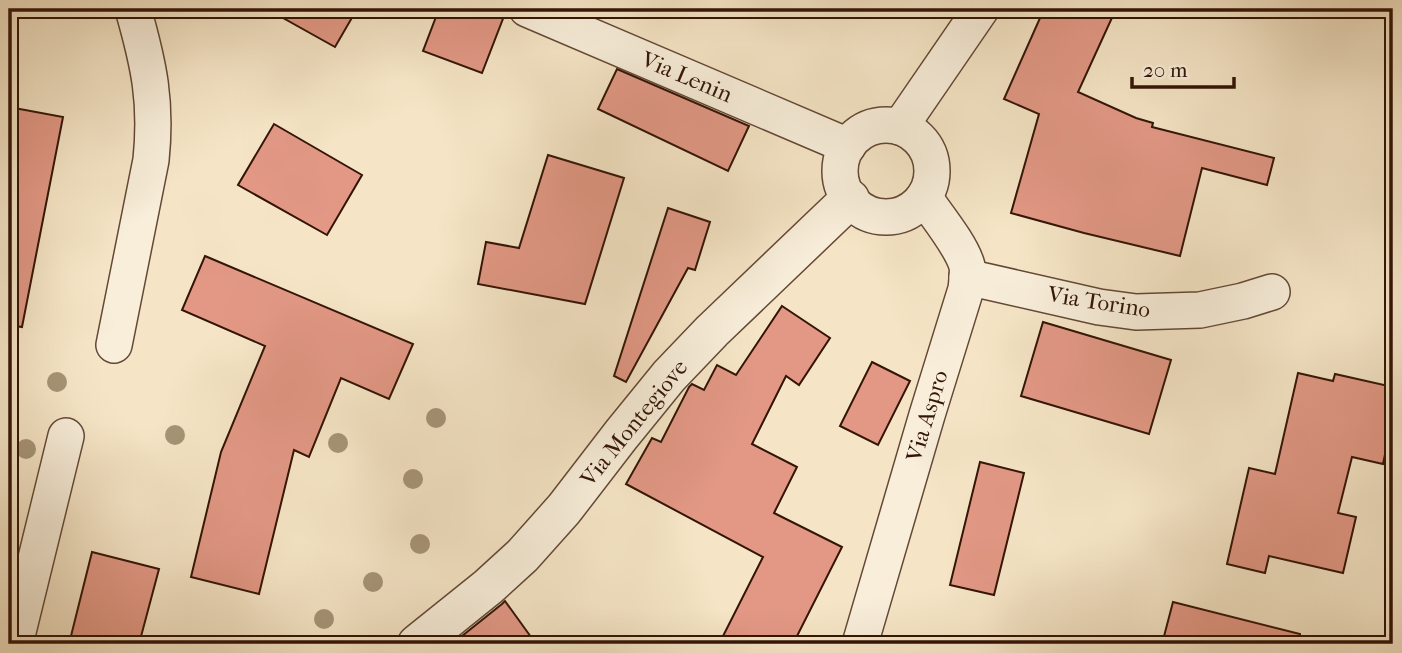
<svg xmlns="http://www.w3.org/2000/svg" width="1402" height="653" font-family="'IM FELL French Canon',serif">
<style>
.building{fill:#e29885;stroke:#331406;stroke-width:2}
.lines{fill:none;stroke-linecap:round;stroke-linejoin:round}
.minor-casing{stroke:#644836;stroke-width:38}
.tertiary-casing{stroke:#644836;stroke-width:41}
.minor{stroke:#f8eeda;stroke-width:35}
.tertiary{stroke:#f8eeda;stroke-width:38}
.tree{fill:#a69477}
.labels{text-anchor:middle;dominant-baseline:central;stroke-width:6;stroke-linejoin:round;paint-order:stroke}
.street-label{font-size:23px;fill:#331406;stroke:#f8eeda}
</style>
<rect width="100%" height="100%" fill="#f5e5c6"/>
<filter id="stains"><feTurbulence type="fractalNoise" baseFrequency=".00286" numOctaves="4"/><feColorMatrix values="0 0 0 0 .2 0 0 0 0 .09 0 0 0 0 .02 0 0 0 .5 -.17"/></filter>
<radialGradient id="worn" r=".72"><stop offset=".6" stop-color="#630" stop-opacity="0"/><stop offset="1" stop-color="#630" stop-opacity=".3"/></radialGradient>
<g class="building">
<path d="M267 9H357L335 47Z"/>
<path d="M439 9H485L504 16 482 73 423 51Z"/>
<path d="M1044 9H1116L1078 92 1136 118 1153 123 1152 127 1274 158 1267 185 1202 168 1180 256 1084 233 1011 213 1039 114 1004 99Z"/>
<path d="M617 69 749 126 728 171 598 109Z"/>
<path d="M9 107 63 117 22 327 9 325Z"/>
<path d="M274 124 362 175 327 235 238 185Z"/>
<path d="M548 155 624 178 585 304 478 284 486 242 519 248Z"/>
<path d="M668 208 710 222 695 270 688 268 626 382 614 376Z"/>
<path d="M205 256 413 344 389 399 341 378 309 457 294 450 259 594 191 577 221 452 265 346 182 310Z"/>
<path d="M782 306 830 338 799 385 786 376 752 444 797 467 774 513 842 547 793 644H719L763 557 626 484 652 438 661 442 689 387 692 384 704 390 717 365 736 375Z"/>
<path d="M1043 322 1171 360 1149 434 1021 396Z"/>
<path d="M872 362 910 381 878 445 840 426Z"/>
<path d="M1298 373 1333 381 1335 374 1393 387V417L1383 464 1352 457 1338 513 1356 517 1343 573 1269 556 1265 573 1227 564 1249 468 1275 474Z"/>
<path d="M980 462 1024 473 994 595 950 585Z"/>
<path d="M92 552 159 569 139 644H69Z"/>
<path d="M505 601 536 644H452L502 604Z"/>
<path d="M1173 602 1300 634 1299 644H1162Z"/>
</g>
<g class="lines">
<defs>
<g id="minor">
<path d="M527 9 848 146"/>
<circle cx="886" cy="171" r="46"/>
<path d="M900 127 981 9"/>
<path d="M967 277 1099 307 1136 312 1200 310 1243 301 1272 292"/>
<path d="M114 345 151 160C157 102 149 65 133 9"/>
<path d="M15 644 66 436"/>
<path d="M860 644 927 415 966 289C967 281 968 273 967 266 962 246 936 215 924 197"/>
</g>
<path id="tertiary" d="M417 644 488 587 522 556 564 509 621 435 669 376 712 331 850 199"/>
</defs>
<use href="#minor" class="minor-casing"/>
<use href="#tertiary" class="tertiary-casing"/>
<use href="#minor" class="minor"/>
<use href="#tertiary" class="tertiary"/>
</g>
<g class="tree">
<circle cx="57" cy="382" r="10"/>
<circle cx="436" cy="418" r="10"/>
<circle cx="175" cy="435" r="10"/>
<circle cx="338" cy="443" r="10"/>
<circle cx="26" cy="449" r="10"/>
<circle cx="413" cy="479" r="10"/>
<circle cx="420" cy="544" r="10"/>
<circle cx="373" cy="582" r="10"/>
<circle cx="324" cy="619" r="10"/>
</g>
<g class="labels">
<g class="street-label">
<text transform="translate(687 77) rotate(23)">Via Lenin</text>
<text transform="translate(1099 302) rotate(9)">Via Torino</text>
<text transform="translate(927 416) rotate(-73)">Via Aspro</text>
<text transform="translate(634 423) rotate(-51)">Via Montegiove</text>
</g>
</g>
<rect width="1402" height="653" fill="none" stroke="#f5e5c6" stroke-width="35"/>
<rect x="10" y="10" width="1381" height="632" fill="none" stroke="#331406" stroke-width="3.5"/>
<rect x="18" y="18" width="1367" height="618" fill="none" stroke="#331406" stroke-width="2"/>
<path d="M1132 77v10h102v-10" fill="none" stroke="#331406" stroke-width="3.5"/>
<text x="1143" y="77" font-size="21" fill="#331406" stroke="#f8eeda" stroke-width="5" paint-order="stroke">20 m</text>
<rect width="100%" height="100%" filter="url(#stains)"/>
<rect width="100%" height="100%" fill="url(#worn)"/>
</svg>
